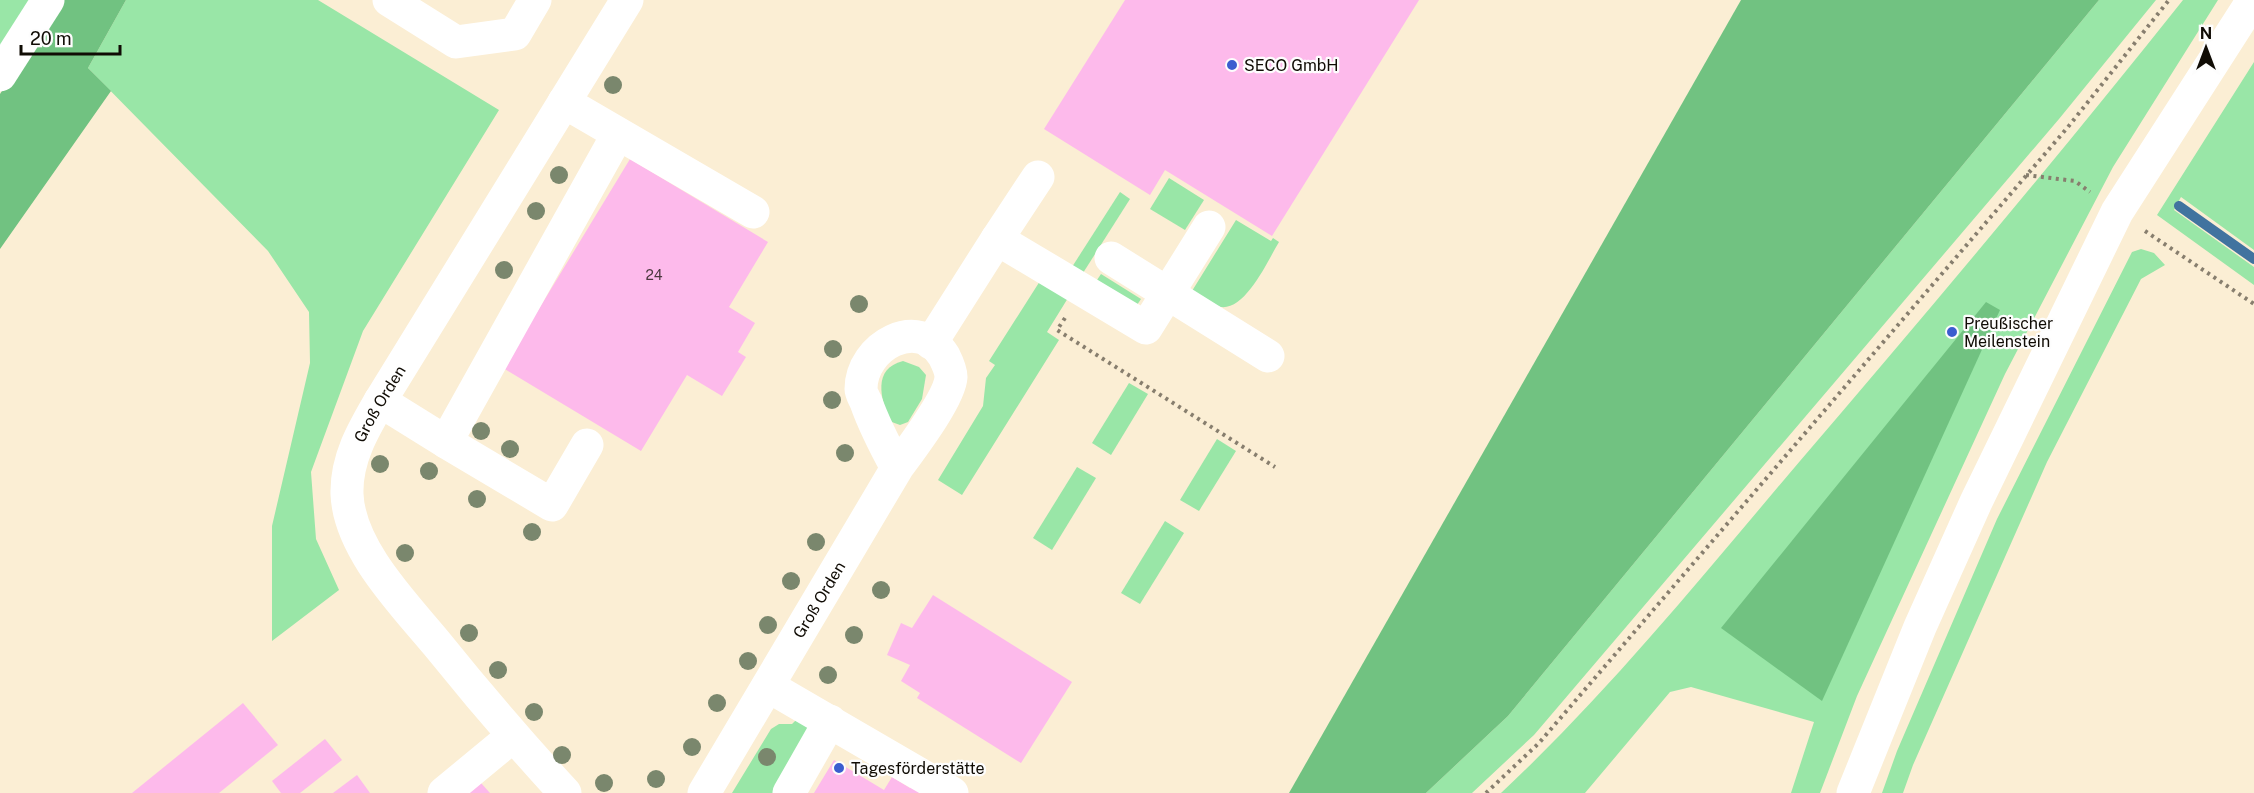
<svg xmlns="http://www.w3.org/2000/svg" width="2254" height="793" font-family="'Public Sans',sans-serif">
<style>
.green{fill:#99e6a7}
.forest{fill:#71c281}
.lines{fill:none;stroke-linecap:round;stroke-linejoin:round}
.stream{stroke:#41739f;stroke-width:10}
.building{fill:#fdbaeb}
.path{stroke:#877e6e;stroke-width:4;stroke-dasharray:3 4.5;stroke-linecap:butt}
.minor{stroke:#fff;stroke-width:33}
.major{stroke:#fff;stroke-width:33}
.tree{fill:#7a876d}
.poi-dot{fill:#3b5dcf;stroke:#fdfdfd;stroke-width:2}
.labels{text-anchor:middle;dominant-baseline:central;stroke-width:4.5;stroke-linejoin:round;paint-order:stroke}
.number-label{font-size:14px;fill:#4b383e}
.poi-label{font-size:16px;fill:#100c05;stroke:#fdfdfd;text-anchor:start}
.street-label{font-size:16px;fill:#100c05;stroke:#fdfdfd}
</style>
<rect width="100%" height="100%" fill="#fbeed4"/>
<g class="green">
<path d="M0 0H37L0 59Z"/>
<path d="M126 0H318L499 110 363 331 311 472 316 539 339 590 272 641V526L310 363 309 312 268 251 88 68Z"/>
<path d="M2099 0H2156L2059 119 1534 735 1472 793H1426L1508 716Z"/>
<path d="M2183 0H2218L2113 167 2005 374 1857 696 1820 793H1791L1814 722 1691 687 1670 692 1585 793H1501C1610 691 1704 574 1800 461 1930 309 2059 156 2183 0Z"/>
<path d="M2254 62V250L2181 197 2174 210 2254 267V285L2157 215Z"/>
<path d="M1169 178 1204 200 1185 230 1150 209Z"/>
<path d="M1120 192 1130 199 1083 273 1072 267Z"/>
<path d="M1236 220 1271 241 1273 238 1279 242C1268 260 1246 310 1221 307 1210 306 1201 298 1192 291Z"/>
<path d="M2141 249 2154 253 2165 265 2141 279 2047 462 1913 765 1903 793H1882L1897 751 1997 519 2132 252Z"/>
<path d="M1101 274 1141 299 1135 308 1095 283Z"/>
<path d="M1040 281 1068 298 1047 332 1059 340 962 495 938 480 983 406 986 378 995 365 989 361Z"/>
<path d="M903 361 919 367 926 375 922 399 908 422 900 425 889 421C881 398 872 369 903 361Z"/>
<path d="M1129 383 1148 394 1111 455 1092 443Z"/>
<path d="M1217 439 1236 451 1199 511 1180 500Z"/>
<path d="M1077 467 1096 478 1052 550 1033 538Z"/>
<path d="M1165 521 1184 533 1140 604 1121 593Z"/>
<path d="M798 718 810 730 777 793H732L771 729 779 724H792Z"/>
</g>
<g class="forest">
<path d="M61 0H126L88 68 111 91 0 249V94Z"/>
<path d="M1741 0H2099L1508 716 1426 793H1289Z"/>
<path d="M1986 302 2000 310 1822 701 1721 628Z"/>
</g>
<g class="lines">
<path class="stream" d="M2179 206 2254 259"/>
</g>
<g class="building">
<path d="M1125 0H1419L1272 236 1165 170 1150 195 1044 129Z"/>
<path d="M630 159 768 242 729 307 755 323 738 352 746 357 722 396 687 375 641 451 503 368Z"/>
<path d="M933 595 1072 682 1021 763 917 698 920 693 901 681 910 665 887 655 901 623 912 628Z"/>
<path d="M243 703 278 745 219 793H132Z"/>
<path d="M325 739 342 760 300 793H281L272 781Z"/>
<path d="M834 760 884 790 892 777 910 788 912 784 927 793H814Z"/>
<path d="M357 775 370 793H333Z"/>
<path d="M481 783 490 793H469Z"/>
</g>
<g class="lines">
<g class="path">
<path d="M2026 175 2075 181 2090 192"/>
<path d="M2145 231 2254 304"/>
<path d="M1065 318 1057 330 1275 467"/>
<path d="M1486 793 1539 743 2068 127 2169 0"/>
</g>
<g class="minor">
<path d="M389 0 456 42 515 34 535 0"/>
<path d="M0 75 48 0"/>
<path d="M564 102 753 212"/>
<path d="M997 239 1038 177"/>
<path d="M1111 258 1268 356"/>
<path d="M931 343 997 239 1146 328 1209 227"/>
<path d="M380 401 446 442"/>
<path d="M587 445 552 505 446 442 618 134"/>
<path d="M768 686 952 793"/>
<path d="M444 793 513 736"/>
<path id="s1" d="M565 793C521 745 478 695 437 644 404 604 349 549 347 494 346 459 363 430 380 401L627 0"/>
<path id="s2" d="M704 793 897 468C910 450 950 398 951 377 951 370 947 362 944 356 919 314 861 346 861 389 861 393 864 398 866 402 874 425 885 446 897 468"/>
<path d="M789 793 830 721"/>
</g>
<path class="major" d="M1853 793 1920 627 1976 502 2117 212 2253 0"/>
</g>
<g class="tree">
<circle cx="613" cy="85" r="9"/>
<circle cx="559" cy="175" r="9"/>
<circle cx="536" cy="211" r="9"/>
<circle cx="504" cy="270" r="9"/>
<circle cx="859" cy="304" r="9"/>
<circle cx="833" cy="349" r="9"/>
<circle cx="832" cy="400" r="9"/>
<circle cx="481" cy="431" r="9"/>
<circle cx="510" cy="449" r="9"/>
<circle cx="845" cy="453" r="9"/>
<circle cx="380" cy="464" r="9"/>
<circle cx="429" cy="471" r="9"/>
<circle cx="477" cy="499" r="9"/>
<circle cx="532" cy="532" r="9"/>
<circle cx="816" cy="542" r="9"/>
<circle cx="405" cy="553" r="9"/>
<circle cx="791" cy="581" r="9"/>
<circle cx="881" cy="590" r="9"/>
<circle cx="768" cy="625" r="9"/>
<circle cx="469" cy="633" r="9"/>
<circle cx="854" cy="635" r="9"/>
<circle cx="748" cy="661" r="9"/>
<circle cx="498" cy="670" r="9"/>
<circle cx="828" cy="675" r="9"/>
<circle cx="717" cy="703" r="9"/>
<circle cx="534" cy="712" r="9"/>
<circle cx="692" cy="747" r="9"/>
<circle cx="562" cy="755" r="9"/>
<circle cx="767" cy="757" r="9"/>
<circle cx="656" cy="779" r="9"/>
<circle cx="604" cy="783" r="9"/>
</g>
<g class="poi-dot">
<circle cx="1232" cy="65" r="6"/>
<circle cx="1952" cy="332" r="6"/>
<circle cx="839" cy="768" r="6"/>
</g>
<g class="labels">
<g class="number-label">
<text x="654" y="275">24</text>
</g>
<g class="poi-label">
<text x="1244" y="65">SECO GmbH</text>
<text x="1964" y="323">Preußischer<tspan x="1964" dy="18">Meilenstein</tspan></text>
<text x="851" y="768">Tagesförderstätte</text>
</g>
<g class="street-label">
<text stroke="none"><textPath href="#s1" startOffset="472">Groß Orden</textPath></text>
<text stroke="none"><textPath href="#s2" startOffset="225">Groß Orden</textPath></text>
</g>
</g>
<g transform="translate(2206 48)" stroke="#fdfdfd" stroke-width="4.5" paint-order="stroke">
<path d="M0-4.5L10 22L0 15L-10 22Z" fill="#100c05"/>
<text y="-9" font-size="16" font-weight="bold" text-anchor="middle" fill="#100c05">N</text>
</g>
<path d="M21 45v9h99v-9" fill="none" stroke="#100c05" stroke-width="3"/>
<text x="30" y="45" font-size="18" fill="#100c05" stroke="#fdfdfd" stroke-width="4.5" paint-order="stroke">20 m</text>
</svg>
